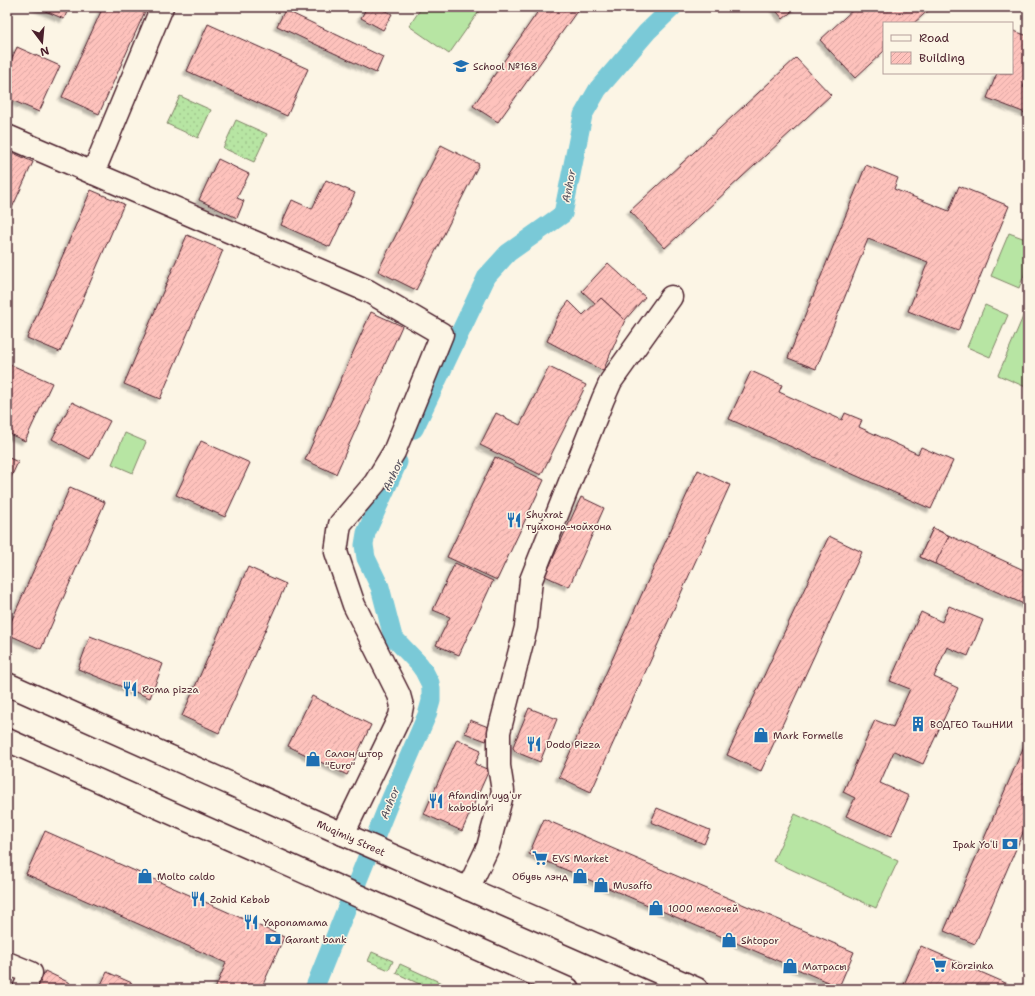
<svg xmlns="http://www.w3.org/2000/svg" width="1035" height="996" font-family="'Shantell Sans',sans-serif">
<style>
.grass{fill:url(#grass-dots);stroke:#808267}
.garden{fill:#b7e5a3;stroke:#808267}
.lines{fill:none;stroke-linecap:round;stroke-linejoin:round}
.canal{stroke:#7ac9d7;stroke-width:19}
.building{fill:url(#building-hatch);stroke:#4a1f2b;filter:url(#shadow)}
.street-casing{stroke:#4a1f2b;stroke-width:25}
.primary-casing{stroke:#4a1f2b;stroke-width:25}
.street{stroke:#fcf5e5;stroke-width:22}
.primary{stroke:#fcf5e5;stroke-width:22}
.labels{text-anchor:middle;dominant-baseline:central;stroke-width:3;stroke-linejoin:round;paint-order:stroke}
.poi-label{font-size:10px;fill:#4a1f2b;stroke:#fcf5e5;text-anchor:start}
.street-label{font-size:10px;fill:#4a1f2b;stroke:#fcf5e5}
.water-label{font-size:11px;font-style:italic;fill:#58525f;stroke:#fcf5e5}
</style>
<defs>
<pattern id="grass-dots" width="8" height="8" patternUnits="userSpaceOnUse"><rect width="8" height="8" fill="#b7e5a3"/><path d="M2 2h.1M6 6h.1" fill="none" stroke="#9fc48c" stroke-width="1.8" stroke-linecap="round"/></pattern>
<pattern id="building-hatch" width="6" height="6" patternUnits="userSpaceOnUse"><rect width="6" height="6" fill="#fec2bc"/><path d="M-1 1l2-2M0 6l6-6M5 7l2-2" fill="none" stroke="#dba6a2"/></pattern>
<filter id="shadow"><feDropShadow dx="-3.5" dy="3.5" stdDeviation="1" flood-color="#0004"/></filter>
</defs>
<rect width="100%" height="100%" fill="#fcf5e5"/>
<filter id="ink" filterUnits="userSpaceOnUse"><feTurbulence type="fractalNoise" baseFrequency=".025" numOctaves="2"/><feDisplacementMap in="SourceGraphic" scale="8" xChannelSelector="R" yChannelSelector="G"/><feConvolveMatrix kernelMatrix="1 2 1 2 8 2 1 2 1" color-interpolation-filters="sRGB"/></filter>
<g filter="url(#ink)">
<g class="grass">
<path d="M180 96 211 110 198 138 167 124Z"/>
<path d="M236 120 267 134 254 162 223 148Z"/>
<path d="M372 952 393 961 389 970 368 961Z"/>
<path d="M400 964 446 985 444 989H430L396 973Z"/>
</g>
<g class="garden">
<path d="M422 7H482L449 54 409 26Z"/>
<path d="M1009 233 1028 240V265L1019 288 991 276Z"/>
<path d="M985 305 1008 315 990 357 967 347Z"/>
<path d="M1028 305V388L998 375Z"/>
<path d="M125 433 146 442 133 473 112 464Z"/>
<path d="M795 814 898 861 876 908 773 861Z"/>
</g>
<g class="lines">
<g class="canal">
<path d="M414 429 487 276 508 253 563 214 583 115 598 89 617 67 647 32 673 7"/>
<path d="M314 989 389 803 427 715 431 701V689L430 683 424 671 419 664 393 637 380 587 366 558 364 545 366 533 398 462"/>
</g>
</g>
<g class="building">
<path d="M36 7H69L64 19Z"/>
<path d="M103 7H147L99 114 62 97Z"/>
<path d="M367 7H386L384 10 392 14 383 30 361 18Z"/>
<path d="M541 7H580L498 122 473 106Z"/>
<path d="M773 7H797L783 19Z"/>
<path d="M856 7H932L914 23H884V51L855 78 820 40Z"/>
<path d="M285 10 383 57 376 73 277 26Z"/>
<path d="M208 24 308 69 287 116 187 71Z"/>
<path d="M1014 31 1028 36V75L1023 87 1028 89V114L987 98 997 73H1012V35Z"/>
<path d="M17 47 60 66 39 112 7 98V69Z"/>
<path d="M796 58 831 95 665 248 630 211Z"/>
<path d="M441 145 479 164 416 290 378 271Z"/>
<path d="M7 150 33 162 7 219Z"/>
<path d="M218 159 249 174 237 198 244 201 237 218 199 200Z"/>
<path d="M866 165 898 178 894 189 949 211 959 186 1009 206 958 331 908 311 928 262 868 239 816 369 788 358Z"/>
<path d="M326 180 355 193 330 247 281 225 292 200 312 209Z"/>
<path d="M91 190 124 204 60 352 27 338Z"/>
<path d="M187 235 223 250 160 399 124 384Z"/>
<path d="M608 263 645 297 625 320 601 298 596 304 582 291Z"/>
<path d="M601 298 625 320 603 371 547 341 558 316 569 301 583 315Z"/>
<path d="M371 312 402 326 336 474 305 460Z"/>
<path d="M7 363 52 383 25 441 7 433Z"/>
<path d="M549 367 586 385 541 475 480 445 496 413 520 425Z"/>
<path d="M751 371 782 385 779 392 842 420 845 413 862 420 859 427 918 454 921 447 953 461 931 509 729 419Z"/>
<path d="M72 402 110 421 90 459 52 439Z"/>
<path d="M201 441 250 463 225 517 176 495Z"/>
<path d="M7 457 18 462 7 486Z"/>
<path d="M495 457 544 480 497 580 447 557Z"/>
<path d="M698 470 730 485 591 792 559 777Z"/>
<path d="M70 487 105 502 41 649 7 634V631Z"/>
<path d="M581 497 604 508 569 587 545 576Z"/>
<path d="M933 528 1028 572V606L920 557Z"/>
<path d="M933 528 949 536 935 564 920 557Z"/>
<path d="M829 536 862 552 761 771 727 755Z"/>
<path d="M455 563 493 581 459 655 436 645 450 617 433 610Z"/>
<path d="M248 567 286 584 219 733 182 716Z"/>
<path d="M949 606 983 620 968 656 947 647 934 677 958 688 923 764 894 751 880 783 909 796 891 836 846 816 855 798 843 792 875 720 893 727 910 689 890 681 921 612 942 622Z"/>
<path d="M90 636 163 664 150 698 78 669Z"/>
<path d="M312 696 371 725 347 775 288 746Z"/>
<path d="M529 708 557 719 540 762 516 752 513 748 514 744Z"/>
<path d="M470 720 491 728 486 741 465 733Z"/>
<path d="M1028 737V821L975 944 944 931Z"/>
<path d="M457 739 481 750 475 764 489 770 462 831 424 814Z"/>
<path d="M657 808 710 830 704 844 651 822Z"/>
<path d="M544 819 854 952 839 987 529 854Z"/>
<path d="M45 831 284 937 261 989H215L226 963 26 874Z"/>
<path d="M921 946 1008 984 1006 989H902Z"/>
<path d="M45 971 70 983 67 989H37Z"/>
<path d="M107 972 132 983 129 989H99Z"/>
</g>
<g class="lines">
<defs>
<g id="street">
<path d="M7 136 93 173 162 7"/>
<path d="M93 173 368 291 442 334 394 452 375 483 340 524 336 552 354 605 399 695 402 706 400 716 343 834"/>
<path d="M468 889 488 847 503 791 499 766V732L526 627 531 580 603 399 611 381 671 297"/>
<path d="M7 963 31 973 24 989"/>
</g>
<g id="primary">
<path d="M7 684 343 834 697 989"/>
<path d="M7 740 568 989"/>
</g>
</defs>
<use href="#street" class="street-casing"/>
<use href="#primary" class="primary-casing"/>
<use href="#street" class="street"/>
<use href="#primary" class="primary"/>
</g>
</g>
<defs>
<symbol id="school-bare" viewBox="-9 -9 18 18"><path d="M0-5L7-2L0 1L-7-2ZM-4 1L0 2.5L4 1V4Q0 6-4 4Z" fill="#1f6fb2" stroke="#fcf5e5" stroke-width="2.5" paint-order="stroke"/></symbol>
<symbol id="restaurant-bare" viewBox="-9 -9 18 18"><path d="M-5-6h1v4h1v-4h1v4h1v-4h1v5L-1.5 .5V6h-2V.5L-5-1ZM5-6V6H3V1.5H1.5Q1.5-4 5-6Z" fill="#1f6fb2" stroke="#fcf5e5" stroke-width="2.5" paint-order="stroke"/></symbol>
<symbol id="building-bare" viewBox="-9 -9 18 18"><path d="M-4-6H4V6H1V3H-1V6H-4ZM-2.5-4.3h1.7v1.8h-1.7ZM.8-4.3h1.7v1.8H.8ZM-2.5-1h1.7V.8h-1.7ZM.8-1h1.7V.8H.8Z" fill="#1f6fb2" stroke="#fcf5e5" stroke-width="2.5" paint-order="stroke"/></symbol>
<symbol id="shop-bare" viewBox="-9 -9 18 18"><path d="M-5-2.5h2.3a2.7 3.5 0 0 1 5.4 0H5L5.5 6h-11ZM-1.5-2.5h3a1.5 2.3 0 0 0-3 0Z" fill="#1f6fb2" stroke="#fcf5e5" stroke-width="2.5" paint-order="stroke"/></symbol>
<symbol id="bank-bare" viewBox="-9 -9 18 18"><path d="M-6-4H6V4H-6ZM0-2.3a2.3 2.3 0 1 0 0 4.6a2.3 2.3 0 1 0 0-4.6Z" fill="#1f6fb2" stroke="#fcf5e5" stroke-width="2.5" paint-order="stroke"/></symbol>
<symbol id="supermarket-bare" viewBox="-9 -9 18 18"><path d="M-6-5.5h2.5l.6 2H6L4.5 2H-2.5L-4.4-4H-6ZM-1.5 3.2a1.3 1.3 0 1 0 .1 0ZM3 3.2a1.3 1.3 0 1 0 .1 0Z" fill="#1f6fb2" stroke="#fcf5e5" stroke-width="2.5" paint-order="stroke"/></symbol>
</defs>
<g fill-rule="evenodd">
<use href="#school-bare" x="450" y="55" width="22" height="22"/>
<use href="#restaurant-bare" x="503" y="509" width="22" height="22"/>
<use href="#restaurant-bare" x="119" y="678" width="22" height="22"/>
<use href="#building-bare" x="907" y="713" width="22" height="22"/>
<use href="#shop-bare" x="750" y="724" width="22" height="22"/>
<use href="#restaurant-bare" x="523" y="733" width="22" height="22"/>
<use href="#shop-bare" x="302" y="748" width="22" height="22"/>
<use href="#restaurant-bare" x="425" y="790" width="22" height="22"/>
<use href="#bank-bare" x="999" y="833" width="22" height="22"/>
<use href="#supermarket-bare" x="529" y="847" width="22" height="22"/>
<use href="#shop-bare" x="134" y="865" width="22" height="22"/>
<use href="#shop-bare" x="569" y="865" width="22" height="22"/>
<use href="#shop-bare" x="590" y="874" width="22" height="22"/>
<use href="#restaurant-bare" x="187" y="888" width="22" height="22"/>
<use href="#shop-bare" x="645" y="897" width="22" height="22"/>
<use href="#restaurant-bare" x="240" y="911" width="22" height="22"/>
<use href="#bank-bare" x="262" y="928" width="22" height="22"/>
<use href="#shop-bare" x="718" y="929" width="22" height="22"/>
<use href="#supermarket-bare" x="928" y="954" width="22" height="22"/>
<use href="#shop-bare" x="779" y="955" width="22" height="22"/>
</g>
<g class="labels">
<g class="poi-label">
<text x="473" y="66">School №168</text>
<text x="526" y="514">Shuxrat<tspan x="526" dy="12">туйхона-чойхона</tspan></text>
<text x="142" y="689">Roma pizza</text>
<text x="930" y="724">ВОДГЕО ТашНИИ</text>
<text x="773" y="735">Mark Formelle</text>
<text x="546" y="744">Dodo Pizza</text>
<text x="325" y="753">Салон штор<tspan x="325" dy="12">"Euro"</tspan></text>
<text x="448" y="795">Afandim uygʻur<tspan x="448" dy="12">kaboblari</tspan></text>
<text x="998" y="844" text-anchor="end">Ipak Yoʻli</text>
<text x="552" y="858">EVS Market</text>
<text x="157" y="876">Molto caldo</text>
<text x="568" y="876" text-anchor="end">Обувь лэнд</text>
<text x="613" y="885">Musaffo</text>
<text x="210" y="899">Zohid Kebab</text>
<text x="668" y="908">1000 мелочей</text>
<text x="263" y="922">Yaponamama</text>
<text x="285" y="939">Garant bank</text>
<text x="741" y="940">Shtopor</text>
<text x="951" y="965">Korzinka</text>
<text x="802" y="966">Матрасы</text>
</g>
<g class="street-label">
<text transform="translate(351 838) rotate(24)">Muqimiy Street</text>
</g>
<g class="water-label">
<text transform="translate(569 186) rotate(-79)">Anhor</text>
<text transform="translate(393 475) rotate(-65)">Anhor</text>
<text transform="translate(390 803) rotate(-68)">Anhor</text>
</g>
</g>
<rect width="1035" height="996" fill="none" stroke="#fcf5e5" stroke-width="24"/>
<rect x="12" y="12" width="1011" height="972" fill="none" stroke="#4a1f2b" stroke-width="1.5" filter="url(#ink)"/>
<rect x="883" y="22" width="130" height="52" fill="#fcf5e5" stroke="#b59f9b"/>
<rect x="891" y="35" width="20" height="6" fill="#fcf5e5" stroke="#b59f9b"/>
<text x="919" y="42" font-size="12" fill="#4a1f2b">Road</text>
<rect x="891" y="52" width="20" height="12" fill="url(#building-hatch)" stroke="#b59f9b"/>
<text x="919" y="62" font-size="12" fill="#4a1f2b">Building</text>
<g transform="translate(42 42) rotate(164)" stroke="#fcf5e5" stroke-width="3" paint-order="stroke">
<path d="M0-3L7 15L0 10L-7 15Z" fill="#4a1f2b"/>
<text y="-6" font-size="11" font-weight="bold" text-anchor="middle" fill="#4a1f2b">N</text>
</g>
</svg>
